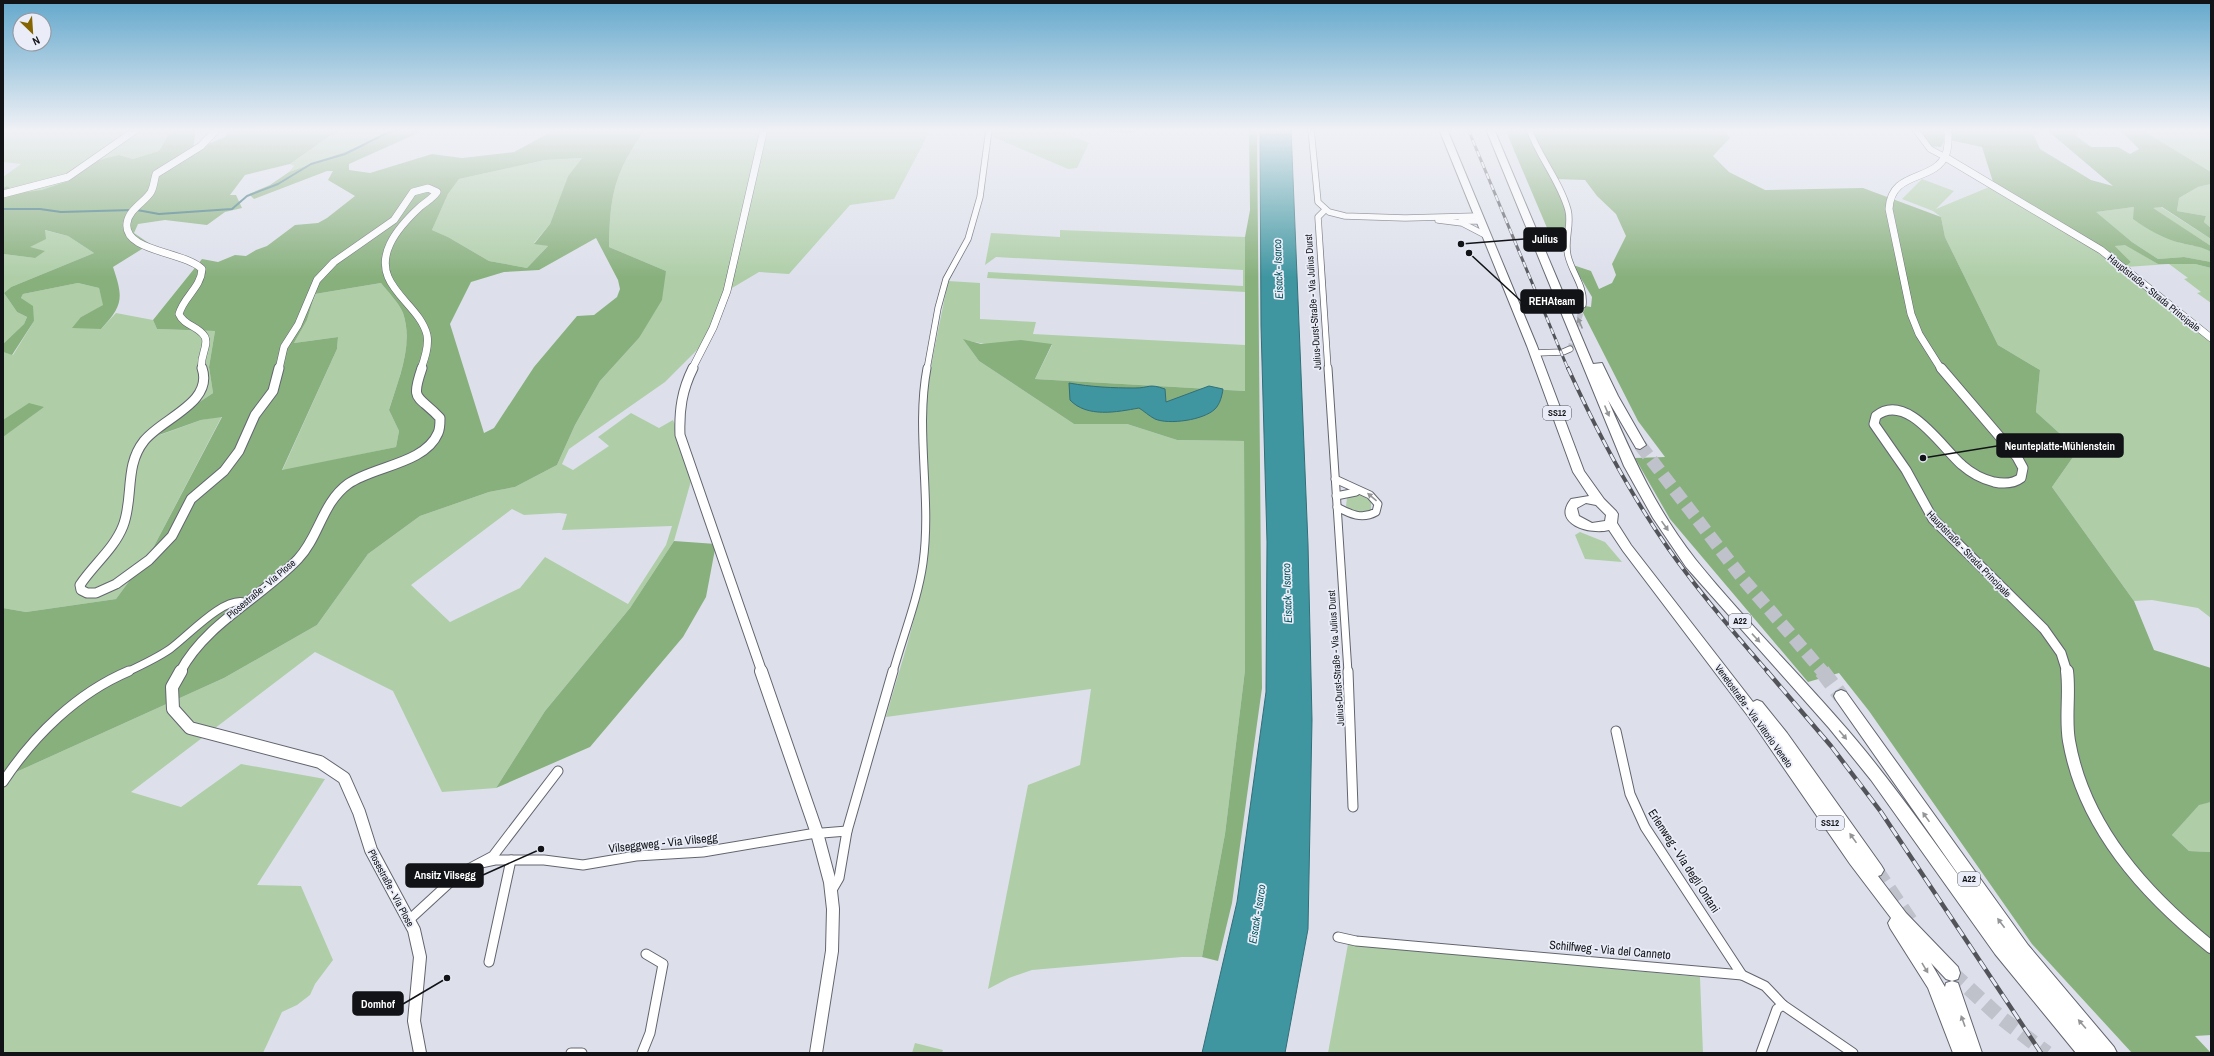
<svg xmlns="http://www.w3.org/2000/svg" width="2214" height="1056" font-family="'Archivo Narrow',sans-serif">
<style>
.green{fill:#afcea8;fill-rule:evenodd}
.forest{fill:#88b07d;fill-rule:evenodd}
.water{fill:#3f96a1;stroke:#326f78}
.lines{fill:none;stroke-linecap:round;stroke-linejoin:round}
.stream{stroke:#326f78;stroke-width:2}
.minor-tunnel{stroke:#bfc1cb;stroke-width:5.5;stroke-dasharray:5.5 2.5;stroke-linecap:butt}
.primary-tunnel{stroke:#bfc1cb;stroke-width:15;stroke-dasharray:15 8;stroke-linecap:butt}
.motorway-tunnel-far1{stroke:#bfc1cb;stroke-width:13;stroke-dasharray:13 6;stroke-linecap:butt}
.motorway-tunnel{stroke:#bfc1cb;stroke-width:16;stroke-dasharray:16 8;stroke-linecap:butt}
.minor-far2-casing{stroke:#62656e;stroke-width:7}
.minor-far1-casing{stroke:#62656e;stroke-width:9}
.minor-casing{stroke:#62656e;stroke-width:11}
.tertiary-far2-casing{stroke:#62656e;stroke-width:8}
.tertiary-far1-casing{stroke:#62656e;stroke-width:11}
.tertiary-casing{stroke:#62656e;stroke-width:14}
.primary-casing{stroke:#62656e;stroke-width:2}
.motorway-casing{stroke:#62656e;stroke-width:2}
.minor-far2{stroke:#fff;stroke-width:5.5}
.minor-far1{stroke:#fff;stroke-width:7}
.minor{stroke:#fff;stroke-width:9}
.tertiary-far2{stroke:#fff;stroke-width:7}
.tertiary-far1{stroke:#fff;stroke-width:9}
.tertiary{stroke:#fff;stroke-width:12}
.primary{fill:#fff;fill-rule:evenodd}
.motorway{fill:#fff;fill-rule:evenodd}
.rail-far2-casing{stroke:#53545a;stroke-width:3}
.rail-far1-casing{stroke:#53545a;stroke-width:4}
.rail-casing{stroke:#53545a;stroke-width:4.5}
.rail-far2{stroke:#eaedf8;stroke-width:2;stroke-dasharray:6;stroke-linecap:butt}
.rail-far1{stroke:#eaedf8;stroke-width:2.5;stroke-dasharray:8;stroke-linecap:butt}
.rail{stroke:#eaedf8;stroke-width:3;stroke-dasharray:10;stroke-linecap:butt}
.oneway{fill:#949597}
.labels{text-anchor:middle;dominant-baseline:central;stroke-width:3.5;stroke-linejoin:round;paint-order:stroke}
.shield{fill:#eaedf8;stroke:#53545a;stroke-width:1}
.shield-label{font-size:9px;font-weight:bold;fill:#121317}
.street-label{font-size:10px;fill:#121317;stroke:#eaedf8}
.water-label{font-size:11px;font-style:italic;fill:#03545c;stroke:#eaedf8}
.near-street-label{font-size:12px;fill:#121317;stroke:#eaedf8}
.leader{fill:none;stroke:#121317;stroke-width:1.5}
.callout-dot{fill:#121317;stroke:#eaedf8;stroke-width:1.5}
.callout{fill:#121317;stroke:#121317;stroke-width:1.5}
.callout-label{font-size:11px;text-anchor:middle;font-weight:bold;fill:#fff}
</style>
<rect width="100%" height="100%" fill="#dde0eb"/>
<g class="green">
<path d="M3 129H172L159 151 133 159 119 155C96 167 43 198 18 193 15 192 10 188 7 186L3 188V177L21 164 3 162Z"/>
<path d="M343 129H393L372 142 289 172 294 166 290 164 328 137Z"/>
<path d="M647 129H931L894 199 850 205 789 274 759 272 727 291 705 342 665 382 569 449 562 464 573 470 609 446 598 437 631 413 659 428 673 420 695 467 674 541 630 608 545 711 496 788 442 792 393 691 315 652 131 792 181 807 241 764 325 779 257 885 301 886 333 960 315 984 310 995 297 1005 282 1012 263 1053H3V778L224 678 317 625 368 554 420 516 489 492 515 487 557 465 575 425 600 381 639 338 666 271 609 247C610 210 611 184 631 151 636 143 640 135 647 129ZM512 509 524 515 559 513 567 514 562 530 672 526 666 545 628 604 545 557 520 588 450 622 411 585Z"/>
<path d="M992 129H1056L1089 143 1077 168 1068 169 991 136Z"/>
<path d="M2146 129H2211V172L2147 133Z"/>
<path d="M582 158 568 176 550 224 534 243 548 246 527 268 489 261 448 237 432 230 448 194 459 179 545 160Z"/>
<path d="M1922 179 1954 191 1936 209 1994 185 2125 267 2131 262 2115 246 2125 244 2158 264H2195L2211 268V303L2197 293 2201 292 2184 279 2188 278 2169 264 2126 267 2211 338V618L2198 608 2152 600 2134 601 2052 487 2078 450 2036 412 2040 370 1998 345 1945 237 1941 217 1933 211 1902 199Z"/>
<path d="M2211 184V228L2204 222 2206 216 2177 211 2179 198 2198 187Z"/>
<path d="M2134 207 2180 243 2205 248 2211 252V262L2184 257 2158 259 2132 242 2095 212Z"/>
<path d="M2161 207 2211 239V246L2152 208Z"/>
<path d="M44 230 68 236 94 253 11 287 4 293 17 312 27 317 24 324 3 344V254L35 258 29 247Z"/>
<path d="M1060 230 1245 237V292L987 278 988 272 1243 286V270L996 257 985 265 991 233 1060 237Z"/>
<path d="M948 281 980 283V319L1036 322 1033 334 1245 345V391L1035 379 1052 345 1016 341 1018 376 1044 384 1069 383 1070 400H1046L1008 375 994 352 985 344 964 340 979 361 1074 424H1127L1177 440 1244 441 1245 670 1225 834 1202 957H1182L1032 970 1009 978 988 989 1028 785 1080 765 1091 689 886 717C900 666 918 616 925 564 932 519 923 473 924 428 926 379 939 329 948 281Z"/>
<path d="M78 283 99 288 104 305 81 317 101 329 116 313 153 320 157 329 215 331 209 367 213 393 177 417 160 435 201 420 222 416 152 550 116 599 26 612 3 608V352L13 355 34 321 21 298 23 294Z"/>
<path d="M381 283C388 292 399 303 403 313 414 345 398 380 389 410L399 431 396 447 282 471 337 349 338 337 294 343 307 320 315 294Z"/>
<path d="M1357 494 1363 495 1371 501V510C1363 515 1353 513 1346 506L1347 498Z"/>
<path d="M1580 532 1605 542 1622 562 1585 559 1575 535Z"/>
<path d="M2211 802V852L2189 851 2172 835 2199 804Z"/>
<path d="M1348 944 1700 977 1703 1053H1328Z"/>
<path d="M915 1043 943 1050 942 1053H912Z"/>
</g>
<g class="forest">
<path d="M172 129H196L193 150 225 137 231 129H343L328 137 290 164 245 175 230 195H236L242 208 225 212 207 225 165 220 138 224 134 233 150 244 113 267C123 297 124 305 101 329L72 328 81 317 103 305 99 288 78 283 23 294 21 298 33 306 34 321 12 355 3 352V344L24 324 27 317 17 312 4 293 11 287 94 253 68 236 45 230 46 239 30 247 45 251 35 258 3 254V188L7 186 18 193 42 190 68 181 96 161 119 155 133 159 159 151Z"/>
<path d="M393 129H427L349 164V170L370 173 432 154 462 158 514 152 551 132V129H647C640 135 636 143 631 151 611 184 610 210 609 247L666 271 662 300 639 338 600 381 575 425 557 465 515 487 489 492 420 516 368 554 317 625 224 678 3 778V608L26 612 116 599 152 550 222 417 201 420 159 435 177 417 213 393 209 367 215 331 157 329 153 320 202 259 218 262 235 255 246 256 256 250 267 246 295 225 318 223 327 218 355 196 328 180 333 171H327L254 199 249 194 270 185 289 172 372 142ZM582 158 568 176 550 224 534 244 548 246 527 268 489 261 448 237 432 230 448 194 459 179 545 160ZM596 238 618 280 620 289 617 297 594 315 577 316 534 367 494 428 484 433 450 324 471 282 504 272 539 270ZM381 283C388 292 399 303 403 313 414 345 398 380 389 410L399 431 396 447 282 470 337 349 338 337 294 343 307 320 315 294Z"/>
<path d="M1095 129H1147C1128 136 1114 133 1095 129Z"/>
<path d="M1249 129H1257L1262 688 1232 903 1218 961 1202 957 1225 834 1245 670 1244 441 1177 440 1127 424H1074L979 361 963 339 981 344 1021 340 1052 344 1035 379 1245 391V237L1250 210Z"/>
<path d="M1505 129H1723L1730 138 1713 156 1729 172 1765 190 1863 188 1941 217 1945 237 1998 345 2040 370 2036 412 2078 450 2052 487 2134 601 2154 650 2211 668V802L2199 805 2172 835 2189 851 2211 852V1035L2195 1036 2211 1053H2132L2032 944 1869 711 1839 673 1808 682 1670 519 1635 458 1665 457 1638 421 1579 305 1591 307 1592 297 1573 265 1591 271 1599 289 1612 283 1616 275 1612 264 1626 236 1616 214 1597 196 1585 180 1555 179 1569 213 1566 250 1556 249Z"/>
<path d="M1915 129H2081L2076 136 2091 147H2118L2130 154 2139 149 2119 129H2146L2147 133 2211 172V184L2198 187 2179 198 2177 211 2206 216 2204 222 2211 228V239L2162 207 2153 208 2211 246V252C2202 246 2191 246 2181 243 2164 239 2147 229 2133 219L2134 207 2096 212 2132 242 2158 259 2184 257 2211 262V268L2195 264H2158L2125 245 2115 246 2131 262 2125 267 1994 185 1982 147 1945 139 1941 147 1928 146ZM2047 130 2113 186 2091 180 2040 149 2034 135Z"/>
<path d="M29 403 44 407 3 437V420Z"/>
<path d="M674 541 716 544 706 597 683 637 590 747 496 788 545 711 630 608Z"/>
</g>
<g class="water">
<path d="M1260 129H1291L1308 544 1312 720 1308 929 1285 1053H1202L1237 902 1266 692 1267 542 1261 326Z"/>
<path d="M1069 383C1091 387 1113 388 1135 388 1150 388 1148 383 1165 389L1166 402 1209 386 1223 389C1222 396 1220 404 1215 409 1204 420 1169 425 1155 419 1149 416 1144 411 1139 408 1117 412 1087 418 1070 400Z"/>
</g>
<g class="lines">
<g class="stream">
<path d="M1109 129 1125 131 1136 129"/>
<path d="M3 209H40L61 212 132 210"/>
<path d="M137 210 159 214 232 209 247 196 278 184 311 164 345 154 395 129"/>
</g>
<path class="minor-tunnel" d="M1570 349 1583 305"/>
<g class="primary-tunnel">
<path d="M1876 870 1912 923"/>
<path d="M1952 973 2000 1017 2047 1053"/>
</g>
<path class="motorway-tunnel-far1" d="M1640 445 1743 579 1823 672"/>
<path class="motorway-tunnel" d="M1822 671 1841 696"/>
<defs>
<g id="minor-far2">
<path d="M1311 129 1318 202 1329 212 1345 216 1405 218 1478 216"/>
<path d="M1529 129C1539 157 1560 181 1568 210 1572 225 1564 240 1568 256 1572 273 1585 286 1583 305"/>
<path d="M1915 129 1930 149 1945 157"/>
<path d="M1325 210 1318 217 1328 369"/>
<path d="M1438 220 1462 223 1487 236"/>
<path d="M1461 221H1480"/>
<path d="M1535 353 1563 352 1570 349"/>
<path d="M927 369 938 308 946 279 968 239 980 197 989 129"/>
</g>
<g id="minor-far1">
<path d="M1328 368 1348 672"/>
<path d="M1335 479 1370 495 1378 504 1376 512C1362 520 1350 514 1337 507"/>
<path d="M1336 496 1356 492"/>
<path d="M127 672C142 665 157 658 170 649 188 636 223 597 244 602"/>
<path d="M893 672C903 636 918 599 923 563 932 498 915 432 927 368"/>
</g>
<g id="minor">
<path d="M1348 671 1353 807"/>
<path d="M1616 731 1630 794 1645 827 1742 975"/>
<path d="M3 782C34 735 77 693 129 671"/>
<path d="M481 863 495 860H544L583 865 636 856 703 852 810 834 847 831"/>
<path d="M832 890 839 878 847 831 893 671"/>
<path d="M409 920 459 874 493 856 558 771"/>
<path d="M1338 937 1356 941 1742 975 1765 986 1783 1005 1853 1053"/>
<path d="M489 962 511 860"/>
<path d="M571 1053H582"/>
<path d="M642 1053 650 1033 663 964 646 954"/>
<path d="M1761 1053 1777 1009 1783 1005"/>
</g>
<g id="tertiary-far2">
<path d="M1945 157 2101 250 2211 338"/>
<path d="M3 194 68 177 137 129"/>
<path d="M202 369C199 357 209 346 205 337 199 326 184 326 179 314 184 296 201 288 202 269 184 251 123 252 127 223 129 209 145 202 151 192 154 186 154 180 156 174L201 146 217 129"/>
<path d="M279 369 284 347 298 325 317 280 334 262 394 220 413 192 428 188 437 192C433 198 426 202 421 206 409 217 397 229 390 244 370 286 419 302 427 335 429 346 425 358 421 369"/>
<path d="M692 369 713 328 727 291 764 129"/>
<path d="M1941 369 1919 334 1911 314 1889 209C1891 169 1935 183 1946 154 1949 146 1948 137 1948 129"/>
</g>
<g id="tertiary-far1">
<path d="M202 368C214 403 162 418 144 441 124 466 134 498 123 526 114 549 93 565 80 585L81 590 87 593H96L116 584 149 560 172 536 191 499 224 471 239 451 255 415 273 391 279 368"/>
<path d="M693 368C682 390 679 410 680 435L762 672"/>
<path d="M1941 368 2017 457 2023 468 2021 478C2013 484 2004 484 1994 482 1982 479 1971 473 1962 465 1943 449 1907 391 1876 416L1874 424 1906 470 1933 519 2044 629 2061 653 2067 672"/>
<path d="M180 672C206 623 261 598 298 559 319 537 322 503 348 484 373 466 425 464 438 433 440 429 440 423 440 418 418 394 410 403 422 368"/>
</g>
<g id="tertiary">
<path d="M181 671 172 687 173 709 190 728 320 762 344 778 359 812 371 850 414 930 420 957 414 1021 420 1053"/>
<path d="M761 671 817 833 830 882 833 909 832 951 816 1053"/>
<path d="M2067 671C2070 694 2065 718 2069 741 2084 827 2145 894 2211 947"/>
</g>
<path id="primary" d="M1439 129H1447L1537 346 1584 471 1604 499 1616 511 1618 514 1617 523 1631 545 1753 702 1757 700 1762 702 1787 733 1881 865 1884 870 1881 875 1878 876 1906 913 1958 967 1960 973 1958 979 1952 981 1958 983 1982 1053H1953L1928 988 1890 928 1888 923 1891 918 1850 864 1748 716 1623 551 1609 530C1590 535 1551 524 1571 499L1589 496 1573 472 1527 346ZM1586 503 1596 505 1606 515 1605 521 1592 523 1579 516 1577 508ZM1931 963 1946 979 1952 981 1946 983 1945 987Z"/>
<path id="motorway" d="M1486 129H1494L1593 364 1602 363 1618 396 1646 445 1640 449 1636 448 1608 400C1633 458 1657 511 1696 560 1741 616 1792 666 1839 720 1886 773 1926 831 1967 887L1836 700 1834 696 1836 692 1841 690 1846 692 2028 945 2114 1047 2117 1053H2076L1995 954 1871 780 1829 728 1686 567 1653 518 1624 466Z"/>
</defs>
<use href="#minor-far2" class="minor-far2-casing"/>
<use href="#minor-far1" class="minor-far1-casing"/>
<use href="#minor" class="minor-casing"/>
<use href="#tertiary-far2" class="tertiary-far2-casing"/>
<use href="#tertiary-far1" class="tertiary-far1-casing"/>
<use href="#tertiary" class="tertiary-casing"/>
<use href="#primary" class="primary-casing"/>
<use href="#motorway" class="motorway-casing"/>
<use href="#minor-far2" class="minor-far2"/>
<use href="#minor-far1" class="minor-far1"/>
<use href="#minor" class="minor"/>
<use href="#tertiary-far2" class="tertiary-far2"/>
<use href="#tertiary-far1" class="tertiary-far1"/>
<use href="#tertiary" class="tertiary"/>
<use href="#primary" class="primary"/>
<use href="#motorway" class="motorway"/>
<defs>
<path id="rail-far2" d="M1468 129 1568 369"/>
<path id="rail-far1" d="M1568 368C1596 430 1629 492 1668 548 1699 592 1733 632 1768 672"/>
<path id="rail" d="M1767 671 1831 746 1881 812 2041 1053"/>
</defs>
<use href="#rail-far2" class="rail-far2-casing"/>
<use href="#rail-far1" class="rail-far1-casing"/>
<use href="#rail" class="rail-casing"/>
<use href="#rail-far2" class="rail-far2"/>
<use href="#rail-far1" class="rail-far1"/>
<use href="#rail" class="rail"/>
</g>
<defs><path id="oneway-solid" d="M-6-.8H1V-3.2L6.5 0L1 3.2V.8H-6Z"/></defs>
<g class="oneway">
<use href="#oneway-solid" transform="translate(1580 323) rotate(-113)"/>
<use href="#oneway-solid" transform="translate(1607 411) rotate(67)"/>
<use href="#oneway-solid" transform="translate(1372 497) rotate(-140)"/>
<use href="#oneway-solid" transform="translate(1665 526) rotate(55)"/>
<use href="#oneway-solid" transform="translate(1756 638) rotate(47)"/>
<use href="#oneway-solid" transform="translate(1843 735) rotate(50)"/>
<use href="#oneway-solid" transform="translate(1926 817) rotate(-125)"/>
<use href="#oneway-solid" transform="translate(1853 838) rotate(-125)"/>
<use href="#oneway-solid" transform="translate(2001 923) rotate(-127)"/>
<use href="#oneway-solid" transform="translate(1925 968) rotate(59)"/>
<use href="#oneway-solid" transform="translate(1963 1021) rotate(-110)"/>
<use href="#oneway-solid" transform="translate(2082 1024) rotate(-131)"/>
</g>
<linearGradient id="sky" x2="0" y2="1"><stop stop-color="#64a8cc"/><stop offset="0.47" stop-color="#f0f1f6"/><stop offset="1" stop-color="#f0f1f6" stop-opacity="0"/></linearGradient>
<rect width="2214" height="277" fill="url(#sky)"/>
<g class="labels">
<g class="shield">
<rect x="1543" y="406" width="28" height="14" rx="3"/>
<rect x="1729" y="614" width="22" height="14" rx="3"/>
<rect x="1816" y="816" width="28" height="14" rx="3"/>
<rect x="1958" y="872" width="22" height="14" rx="3"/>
</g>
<g class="shield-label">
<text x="1557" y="413">SS12</text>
<text x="1740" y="621">A22</text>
<text x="1830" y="823">SS12</text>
<text x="1969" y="879">A22</text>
</g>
<g class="street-label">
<text transform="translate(2154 293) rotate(39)">Hauptstraße - Strada Principale</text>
<text transform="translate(1313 302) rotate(-94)">Julius-Durst-Straße - Via Julius Durst</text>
<text transform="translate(1969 554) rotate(46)">Hauptstraße - Strada Principale</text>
<text transform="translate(261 589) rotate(-40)">Plosestraße - Via Plose</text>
<text transform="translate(1336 658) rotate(-94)">Julius-Durst-Straße - Via Julius Durst</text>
<text transform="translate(1754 716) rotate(54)">Venetostraße - Via Vittorio Veneto</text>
<text transform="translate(391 888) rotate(62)">Plosestraße - Via Plose</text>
</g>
<g class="water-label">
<text transform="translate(1278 269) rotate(-92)">Eisack - Isarco</text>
<text transform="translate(1287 593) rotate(-92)">Eisack - Isarco</text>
<text transform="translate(1257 914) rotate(-81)">Eisack - Isarco</text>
</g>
<g class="near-street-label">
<text transform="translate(663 843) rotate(-6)">Vilseggweg - Via Vilsegg</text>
<text transform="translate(1684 861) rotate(57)">Erlenweg - Via degli Ontani</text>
<text transform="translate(1610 950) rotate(5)">Schilfweg - Via del Canneto</text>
</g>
</g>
<path class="leader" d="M1461 244L1524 239M1469 253L1521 301M1923 458L1997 446M541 849L483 875M447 978L403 1004"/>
<g class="callout-dot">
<circle cx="1461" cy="244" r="4"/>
<circle cx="1469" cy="253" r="4"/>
<circle cx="1923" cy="458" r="4"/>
<circle cx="541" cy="849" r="4"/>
<circle cx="447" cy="978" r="4"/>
</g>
<g class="callout">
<rect x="1524" y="228" width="42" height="23" rx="4"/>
<rect x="1521" y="290" width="62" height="23" rx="4"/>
<rect x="1997" y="434" width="126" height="23" rx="4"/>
<rect x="406" y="864" width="77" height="23" rx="4"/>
<rect x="353" y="992" width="50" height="23" rx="4"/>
</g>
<g class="callout-label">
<text x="1545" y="243">Julius</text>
<text x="1552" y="305">REHAteam</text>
<text x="2060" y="450">Neunteplatte-Mühlenstein</text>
<text x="445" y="879">Ansitz Vilsegg</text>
<text x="378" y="1008">Domhof</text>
</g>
<rect width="2214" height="1056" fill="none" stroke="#121317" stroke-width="8"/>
<g transform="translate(32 32) rotate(155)"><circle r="19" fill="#eaedf8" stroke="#94969e"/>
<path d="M0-3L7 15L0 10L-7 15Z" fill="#856500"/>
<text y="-6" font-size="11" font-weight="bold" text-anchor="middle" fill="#121317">N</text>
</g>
</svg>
